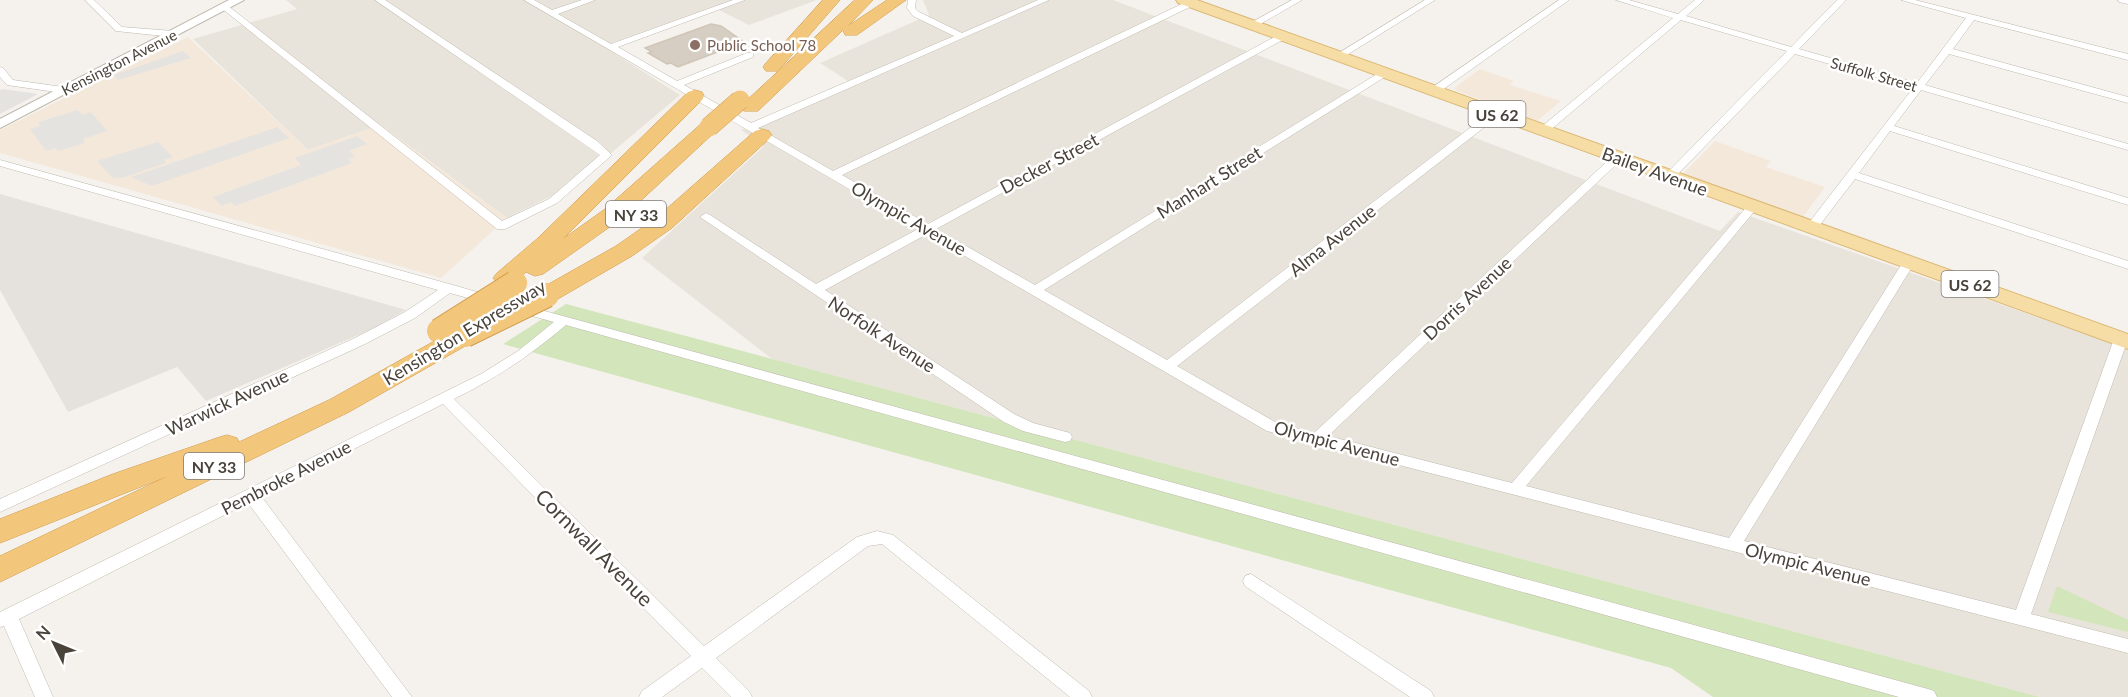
<svg xmlns="http://www.w3.org/2000/svg" width="2128" height="697" font-family="Lato,sans-serif">
<style>
.residential{fill:#e9e4db}
.commercial{fill:#f4e8db}
.industrial{fill:#e5e2de}
.green{fill:#d3e5ba}
.parking{fill:#e5e3e0}
.building{fill:#d6cec3;stroke:#d0c5b7;stroke-width:1.5}
.lines{fill:none;stroke-linecap:round;stroke-linejoin:round}
.minor-casing{stroke:#c0bab0;stroke-width:1}
.tertiary-casing{stroke:#c0bab0;stroke-width:2}
.primary-casing{stroke:#dbb875;stroke-width:2}
.motorway-casing{stroke:#d19a4b;stroke-width:1}
.minor{fill:#fff;fill-rule:evenodd}
.tertiary{fill:#fff;fill-rule:evenodd}
.primary{fill:#f6dca5;fill-rule:evenodd}
.motorway{fill:#f2c67b;fill-rule:evenodd}
.motorway-bridge-far1-casing{stroke:#d19a4b;stroke-width:20;stroke-linecap:butt}
.motorway-bridge-casing{stroke:#d19a4b;stroke-width:26;stroke-linecap:butt}
.motorway-bridge-far1{stroke:#f2c67b;stroke-width:19}
.motorway-bridge{stroke:#f2c67b;stroke-width:24}
.education-dot{fill:#8d6e63;stroke:#fff;stroke-width:2}
.labels{text-anchor:middle;dominant-baseline:central;stroke-width:5;stroke-linejoin:round;paint-order:stroke}
.far-education-label{font-size:15px;fill:#785e54;stroke:#fff;text-anchor:start}
.far-street-label{font-size:15px;fill:#49433b;stroke:#fff}
.shield{fill:#fff;stroke:#807b76;stroke-width:1.5}
.shield-label{font-size:16px;font-weight:bold;fill:#49433b}
.street-label{font-size:18px;fill:#49433b;stroke:#fff}
.near-street-label{font-size:21px;fill:#49433b;stroke:#fff}
</style>
<rect width="100%" height="100%" fill="#f5f2ed"/>
<g class="residential">
<path d="M286 0H817L749 25 713 7 603 46 680 95 572 186 507 218 381 125 308 150 193 39 297 9Z"/>
<path d="M923 0H1113L1720 231 1738 212 2128 349V697H2040L772 359 642 258 764 146 741 130 848 81 820 63 929 15Z"/>
</g>
<g class="commercial">
<path d="M188 37 308 150 381 125 507 218 441 278 0 153V130Z"/>
<path d="M1480 69 1514 81 1510 85 1561 101 1537 121 1457 91 1454 88Z"/>
<path d="M1715 141 1771 161 1766 167 1825 187 1803 217 1683 174Z"/>
</g>
<path class="industrial" d="M0 194 406 310 372 329 206 401 177 367 68 412 0 290Z"/>
<g class="green">
<path d="M566 304 2040 697H1713L1671 668 503 344Z"/>
<path d="M2057 586 2128 620V632L2048 612Z"/>
</g>
<g class="parking">
<path d="M183 51 191 58 118 80 114 75Z"/>
<path d="M3 89 38 94 0 114V90Z"/>
<path d="M78 110 82 115 91 112 107 131 83 139 85 143 58 151 55 148 46 151 30 129 40 126 38 122Z"/>
<path d="M277 127 289 138 152 186 131 177Z"/>
<path d="M357 136 367 144 349 151 355 156 348 159 352 163 235 206 231 202 221 206 213 197 301 165 295 158Z"/>
<path d="M158 142 173 157 164 160 166 163 125 177 113 178 97 161Z"/>
</g>
<path class="building" d="M711 24 721 26 744 42 678 67 671 63 667 64 648 53 652 52 645 48Z"/>
<g class="lines">
<defs>
<g id="minor">
<path d="M85 0H94L122 27 173 31 178 34 173 37 116 31Z"/>
<path d="M375 0H385L597 141 612 155 557 203 505 229H497L220 7 227 5 502 221 549 199 600 155Z"/>
<path d="M524 0H534L552 10 582 0H595L558 14 611 44 733 0H745L618 47 677 81 747 53H753V57L684 85 751 123 954 36 913 16 907 8 908 0H916L915 8 919 12 962 33 1038 0H1049L758 128 833 171 1188 1H1194V5L842 175 928 224 1280 34H1286V38L936 229 1035 285 1382 71H1388V75L1044 290 1167 360 1492 111H1500V115L1177 366 1277 423 1314 433 1614 155H1622V159L1328 436 1512 483 1749 204H1757L1759 206 1757 208 1526 486 1729 538 1903 262 1905 259H1913L1915 262 1744 541 2016 610 2114 339 2121 335 2126 336 2128 339 2031 614 2128 639V653L1267 431 927 234 825 290 1014 414 1033 423 1070 433 1072 437 1070 441 1065 442 1023 431 1004 422 700 217 706 213 710 215 816 284 918 229Z"/>
<path d="M1292 0H1302L1255 27 1247 25Z"/>
<path d="M1425 0H1435L1342 58 1334 56Z"/>
<path d="M1559 0H1569L1438 93H1430V89Z"/>
<path d="M1616 0H1629L1678 14 1695 0H1704L1686 16 1791 47 1837 0H1846L1799 49 1917 83 1966 18 1901 0H1915L2128 54V60L1974 20 1953 49 2128 97V103L1949 54 1925 85 2128 144V150L1921 90 1894 126 2128 198V205L1890 131 1859 173 2128 261V269L1855 179 1816 230H1808L1806 227 1808 224 1913 88 1795 54 1674 178H1666V174L1787 51 1681 20 1548 132H1540V128L1673 18Z"/>
<path d="M2118 0H2128V4L2119 2Z"/>
<path d="M0 67 3 68 13 80 63 87 68 90 63 93 7 85 0 77Z"/>
<path d="M0 160 453 285 494 297 495 300 489 304 450 293 415 318 365 344 0 512V499L355 338 405 312 438 290 0 166Z"/>
<path d="M519 304 1928 689 1934 691 1937 697H1899L566 325C528 357 498 377 454 399L704 646 857 537 877 531 893 535 1089 691 1092 697H1070L882 544 868 546 716 658 749 691 752 697H731L702 668 662 697H639L642 691 691 656 443 404 261 496 412 697H392L248 503 19 619 53 697H35L4 626 0 627V612L481 374 518 351 554 322 514 311 513 308 514 305Z"/>
<path d="M1251 574 1431 691 1434 697H1410L1245 586 1243 581 1245 576Z"/>
</g>
<path id="tertiary" d="M229 0H244L0 128V119Z"/>
<path id="primary" d="M1176 0H1197L2128 334V349L1178 3Z"/>
<g id="motorway">
<path d="M823 0H840L778 71H766L763 67 766 63Z"/>
<path d="M855 0H873L848 26 887 0H906L857 35H845L843 30 758 111H744L741 107 744 103Z"/>
<path d="M695 90 702 92 704 96 702 100 563 239 605 209 702 123H716L719 127 716 131 621 219 543 274 535 276 526 272 513 283H497L493 278 497 273 538 238 688 92Z"/>
<path d="M762 129 769 131 772 135 769 139 672 228 632 256 556 300 547 302 538 300 535 295 538 290 616 246 656 218 755 131Z"/>
<path d="M465 327 474 329 478 335 474 341 349 412 0 582V556L168 476 0 543V519L113 474 217 438 227 435 237 438 239 442 329 400 456 329Z"/>
</g>
</defs>
<use href="#minor" class="minor-casing"/>
<use href="#tertiary" class="tertiary-casing"/>
<use href="#primary" class="primary-casing"/>
<use href="#motorway" class="motorway-casing"/>
<use href="#minor" class="minor"/>
<use href="#tertiary" class="tertiary"/>
<use href="#primary" class="primary"/>
<use href="#motorway" class="motorway"/>
<defs>
<path id="motorway-bridge-far1" d="M709 127 740 100"/>
<g id="motorway-bridge">
<path d="M439 331 515 283"/>
<path d="M465 335 547 295"/>
</g>
</defs>
<use href="#motorway-bridge-far1" class="motorway-bridge-far1-casing"/>
<use href="#motorway-bridge" class="motorway-bridge-casing"/>
<use href="#motorway-bridge-far1" class="motorway-bridge-far1"/>
<use href="#motorway-bridge" class="motorway-bridge"/>
</g>
<circle class="education-dot" cx="695" cy="45" r="6"/>
<g class="labels">
<g class="far-education-label">
<text x="707" y="45">Public School 78</text>
</g>
<g class="far-street-label">
<text transform="translate(119 62) rotate(-27)">Kensington Avenue</text>
<text transform="translate(1874 74) rotate(16)">Suffolk Street</text>
</g>
<g class="shield">
<rect x="1468.5" y="101" width="57" height="26" rx="4.5"/>
<rect x="606" y="201" width="60" height="26" rx="4.5"/>
<rect x="1941.5" y="271" width="57" height="26" rx="4.5"/>
<rect x="184" y="453" width="60" height="26" rx="4.5"/>
</g>
<g class="shield-label">
<text x="1497" y="114">US 62</text>
<text x="636" y="214">NY 33</text>
<text x="1970" y="284">US 62</text>
<text x="214" y="466">NY 33</text>
</g>
<g class="street-label">
<text transform="translate(1049 163) rotate(-28)">Decker Street</text>
<text transform="translate(1655 171) rotate(20)">Bailey Avenue</text>
<text transform="translate(1209 182) rotate(-32)">Manhart Street</text>
<text transform="translate(909 218) rotate(30)">Olympic Avenue</text>
<text transform="translate(1332 240) rotate(-38)">Alma Avenue</text>
<text transform="translate(1467 298) rotate(-43)">Dorris Avenue</text>
<text transform="translate(464 332) rotate(-31)">Kensington Expressway</text>
<text transform="translate(882 334) rotate(33)">Norfolk Avenue</text>
<text transform="translate(227 402) rotate(-25)">Warwick Avenue</text>
<text transform="translate(1337 443) rotate(15)">Olympic Avenue</text>
<text transform="translate(286 477) rotate(-27)">Pembroke Avenue</text>
<text transform="translate(1808 564) rotate(14)">Olympic Avenue</text>
</g>
<g class="near-street-label">
<text transform="translate(595 547) rotate(45)">Cornwall Avenue</text>
</g>
</g>
<g transform="translate(54 643) rotate(313)" stroke="#ffffff" stroke-width="4.5" paint-order="stroke">
<path d="M0-4.5L10 22L0 15L-10 22Z" fill="#49433b"/>
<text y="-9" font-size="16" font-weight="bold" text-anchor="middle" fill="#49433b">N</text>
</g>
</svg>
